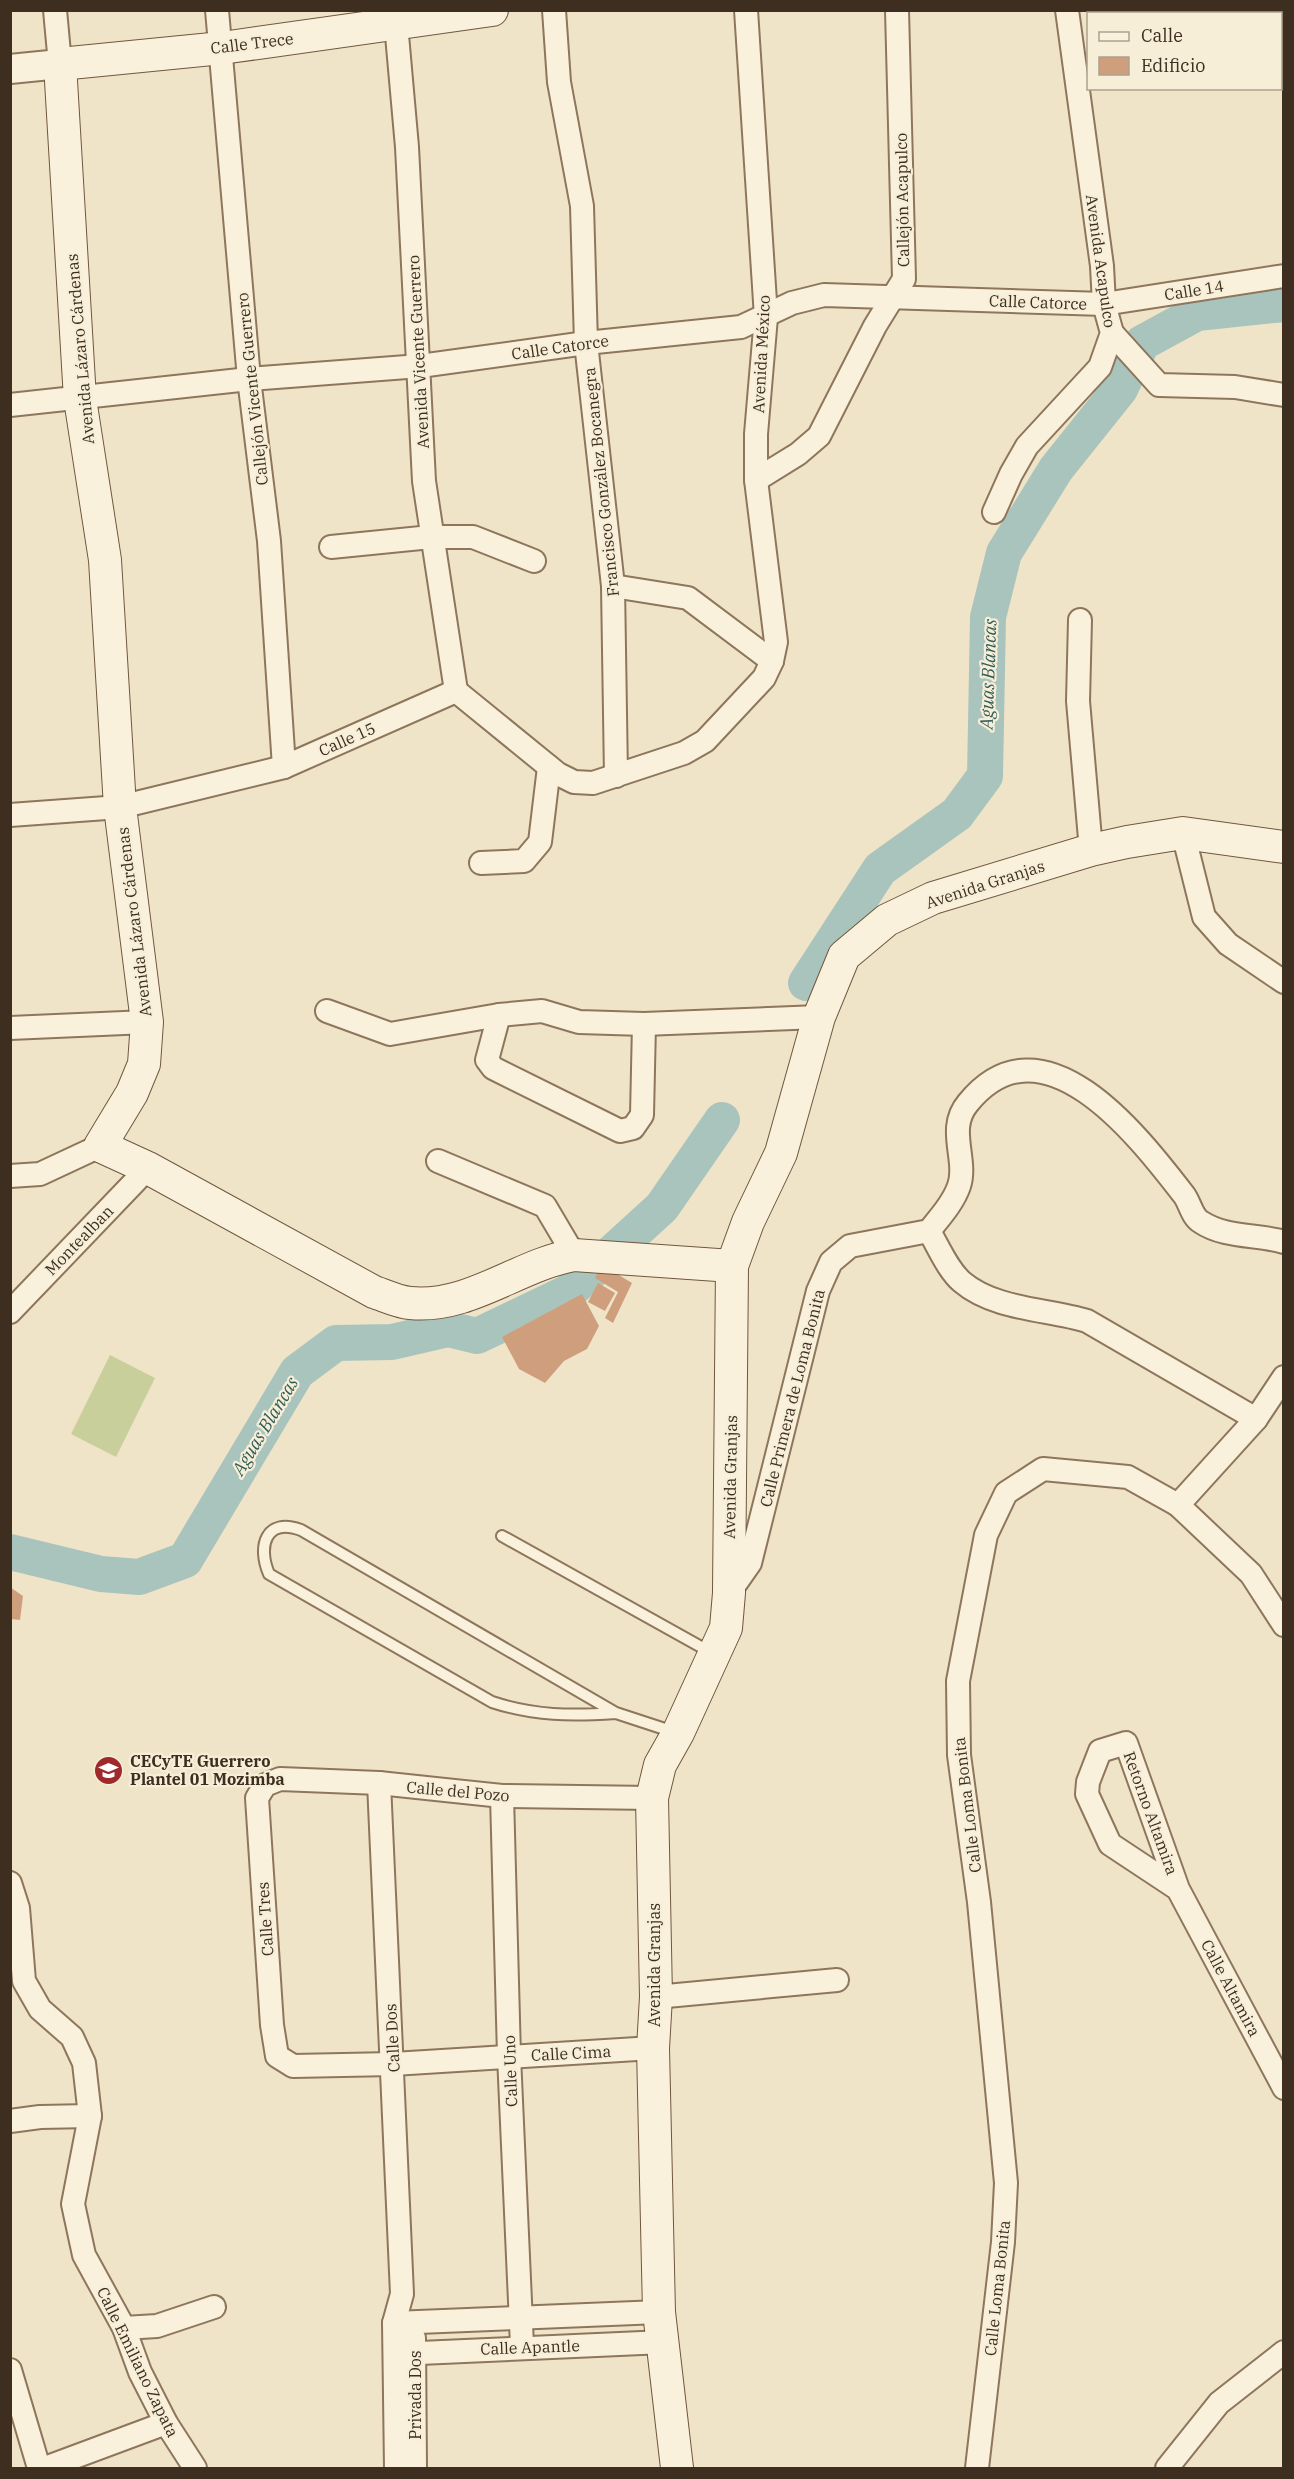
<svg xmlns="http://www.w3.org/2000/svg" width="1294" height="2479" font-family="'IBM Plex Serif',serif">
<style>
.green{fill:#c9cf9b}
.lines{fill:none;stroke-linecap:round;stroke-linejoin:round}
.river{stroke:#a9c4bc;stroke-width:36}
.building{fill:#cf9f7d}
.service-casing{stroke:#8d765c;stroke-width:14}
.minor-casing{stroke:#8d765c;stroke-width:26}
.tertiary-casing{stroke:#8d765c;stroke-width:32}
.secondary-casing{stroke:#6f573f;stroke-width:34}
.service{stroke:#faf1dc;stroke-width:10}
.minor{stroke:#faf1dc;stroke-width:22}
.tertiary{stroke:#faf1dc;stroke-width:28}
.secondary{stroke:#faf1dc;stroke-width:32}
.labels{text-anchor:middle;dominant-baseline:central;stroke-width:4.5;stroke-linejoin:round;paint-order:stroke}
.street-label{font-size:16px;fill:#3d2e20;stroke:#f7eed8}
.poi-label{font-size:16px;font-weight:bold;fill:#3d2e20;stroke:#f7eed8;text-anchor:start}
.water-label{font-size:18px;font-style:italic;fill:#2f5d5a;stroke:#f7eed8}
</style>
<rect width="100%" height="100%" fill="#f0e4c8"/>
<path class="green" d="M110 1355 155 1378 116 1457 71 1434Z"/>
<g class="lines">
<g class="river">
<path d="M806 983 880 869 957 814 985 776 988 617 1004 553 1056 469 1120 389 1142 343 1197 313 1284 304"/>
<path d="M10 1552 101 1574 139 1577 185 1560 297 1372 336 1343 392 1342 448 1329 477 1336 569 1292 662 1207 722 1120"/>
</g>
</g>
<g class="building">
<path d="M602 1265 632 1283 613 1323 605 1318 618 1292 595 1278Z"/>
<path d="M598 1283 615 1293 605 1311 588 1302Z"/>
<path d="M582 1294 599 1326 587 1349 564 1361 545 1383 519 1369 502 1337Z"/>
<path d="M10 1587 23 1596 20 1620 10 1619Z"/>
</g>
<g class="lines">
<defs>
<g id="service">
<path d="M502 1536 712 1653"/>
<path d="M616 1713C571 1716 535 1716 492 1702L269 1574C257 1546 266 1517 301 1530L616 1713 674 1732"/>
</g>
<g id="minor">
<path d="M55 10 60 64"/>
<path d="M217 10 249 379 269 541 284 767"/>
<path d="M554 10 559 82 582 206 586 343 613 586 616 776"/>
<path d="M396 24 407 147 424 481 456 691"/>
<path d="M1112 333 1159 385 1235 387 1284 395"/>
<path d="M10 405 249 379 420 366 586 343 741 327 792 303 824 295 1104 304 1284 276"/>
<path d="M756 480 798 454 819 436 875 326 904 279 897 10"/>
<path d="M994 512 1011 474 1027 446 1100 367 1112 333 1104 304 1102 266 1067 10"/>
<path d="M331 547 431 537H473L534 561"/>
<path d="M613 586 688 598 772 661"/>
<path d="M1080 620 1078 701 1091 850"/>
<path d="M10 815 120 807 284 767 456 691 558 774 574 782 593 783 684 753 705 741 764 678 772 661 776 642 756 480V434L766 317 746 10"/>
<path d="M1183 833 1204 917 1228 944 1284 982"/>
<path d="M481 863 524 861 540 842 549 767"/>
<path d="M327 1011 390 1034 499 1015 542 1011 579 1022 644 1024 819 1017"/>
<path d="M499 1015 487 1060 493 1068 620 1131 633 1128 642 1115 644 1024"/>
<path d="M10 1028 147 1022"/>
<path d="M438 1161 545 1206 574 1255"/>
<path d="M10 1176 40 1174 100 1146"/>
<path d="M929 1231C939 1248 948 1270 962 1282 995 1310 1048 1309 1087 1321L1256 1419"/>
<path d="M10 1312 148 1168"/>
<path d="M1178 1505 1256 1419 1284 1377"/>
<path d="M729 1593 750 1563 818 1291 831 1262 850 1246 929 1231C940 1217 953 1203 959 1186 968 1159 946 1129 968 1103 1043 1011 1139 1137 1184 1195 1190 1203 1192 1217 1201 1222 1225 1238 1257 1234 1284 1242"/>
<path d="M379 1783 402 2294 394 2323 396 2468"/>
<path d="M502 1796 509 2056 522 2346"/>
<path d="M652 1798 502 1796 379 1783 280 1779 265 1785 257 1798 272 2025 277 2056 293 2066 393 2064 653 2048"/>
<path d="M10 1883 18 1908 24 1981 40 2009 72 2037 84 2063 90 2116 73 2204 84 2255 124 2328 140 2372 166 2423 195 2468"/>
<path d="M1178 1889 1110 1844 1087 1794 1088 1782 1100 1751 1126 1743 1178 1889 1284 2088"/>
<path d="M656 1997 837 1980"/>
<path d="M10 2121 40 2117 90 2116"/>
<path d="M394 2323 659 2312"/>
<path d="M124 2328 157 2326 214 2307"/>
<path d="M414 2338 415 2468"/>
<path d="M397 2354 664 2342"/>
<path d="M10 2370 39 2468"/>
<path d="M45 2468 166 2423"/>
<path d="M977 2468 1003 2242 1006 2183 979 1902 959 1755 958 1681 986 1535 1006 1493 1043 1469 1128 1477 1178 1505 1251 1574 1284 1625"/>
<path d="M1167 2468 1219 2403 1284 2352"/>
</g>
<path id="tertiary" d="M10 69 60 64"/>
<g id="secondary">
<path d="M492 10 222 48 60 64 80 399 105 560 120 807 147 1022 144 1064 132 1093 100 1146 148 1168 374 1292C386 1296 398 1302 410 1303 469 1309 518 1265 574 1255L732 1266"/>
<path d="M677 2468 659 2312 653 2048 656 1997 652 1798 660 1765 678 1733 726 1628 729 1593 732 1266 748 1222 781 1153 819 1017 844 956 887 920 933 898 1091 850 1127 842 1183 833 1284 847"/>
</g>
</defs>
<use href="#service" class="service-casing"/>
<use href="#minor" class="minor-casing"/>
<use href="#tertiary" class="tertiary-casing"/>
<use href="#secondary" class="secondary-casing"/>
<use href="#service" class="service"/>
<use href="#minor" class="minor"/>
<use href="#tertiary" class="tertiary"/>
<use href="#secondary" class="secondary"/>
</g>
<defs>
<symbol id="school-disc" viewBox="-11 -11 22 22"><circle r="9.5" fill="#9e2a2b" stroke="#f7eed8"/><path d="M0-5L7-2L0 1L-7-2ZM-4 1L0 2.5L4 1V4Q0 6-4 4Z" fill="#fff"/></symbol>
</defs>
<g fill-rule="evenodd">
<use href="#school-disc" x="92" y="1754" width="33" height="33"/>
</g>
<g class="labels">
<g class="street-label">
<text transform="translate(252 43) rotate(-7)">Calle Trece</text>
<text transform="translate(902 200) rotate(-91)">Callejón Acapulco</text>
<text transform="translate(1101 261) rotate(82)">Avenida Acapulco</text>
<text transform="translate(1194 290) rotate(-9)">Calle 14</text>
<text transform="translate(1038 302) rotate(2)">Calle Catorce</text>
<text transform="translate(560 347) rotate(-8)">Calle Catorce</text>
<text transform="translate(80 349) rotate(-95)">Avenida Lázaro Cárdenas</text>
<text transform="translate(418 352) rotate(-93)">Avenida Vicente Guerrero</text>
<text transform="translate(761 354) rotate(-87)">Avenida México</text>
<text transform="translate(252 389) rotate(-96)">Callejón Vicente Guerrero</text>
<text transform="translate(601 482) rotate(-96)">Francisco González Bocanegra</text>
<text transform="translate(347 739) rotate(-24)">Calle 15</text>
<text transform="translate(985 884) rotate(-18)">Avenida Granjas</text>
<text transform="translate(134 922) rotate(-97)">Avenida Lázaro Cárdenas</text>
<text transform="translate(79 1240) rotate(-46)">Montealban</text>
<text transform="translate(792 1398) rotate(-76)">Calle Primera de Loma Bonita</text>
<text transform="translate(730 1477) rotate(-89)">Avenida Granjas</text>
<text transform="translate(458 1791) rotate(5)">Calle del Pozo</text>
<text transform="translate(967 1805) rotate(-97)">Calle Loma Bonita</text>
<text transform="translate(1151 1813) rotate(70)">Retorno Altamira</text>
<text transform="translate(265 1919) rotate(-94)">Calle Tres</text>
<text transform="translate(654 1965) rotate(-90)">Avenida Granjas</text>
<text transform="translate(1231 1988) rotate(62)">Calle Altamira</text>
<text transform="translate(392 2038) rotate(-93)">Calle Dos</text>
<text transform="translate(571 2053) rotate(-3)">Calle Cima</text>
<text transform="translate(510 2071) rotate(-92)">Calle Uno</text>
<text transform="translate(997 2288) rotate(-84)">Calle Loma Bonita</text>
<text transform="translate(530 2347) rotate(-2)">Calle Apantle</text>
<text transform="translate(138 2362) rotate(64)">Calle Emiliano Zapata</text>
<text transform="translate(415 2395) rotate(-90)">Privada Dos</text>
</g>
<g class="poi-label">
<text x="130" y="1761">CECyTE Guerrero<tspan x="130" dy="18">Plantel 01 Mozimba</tspan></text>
</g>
<g class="water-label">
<text transform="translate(988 674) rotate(-88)">Aguas Blancas</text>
<text transform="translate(265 1426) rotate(-59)">Aguas Blancas</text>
</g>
</g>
<rect width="1294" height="2479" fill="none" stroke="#3d2e20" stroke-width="24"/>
<rect x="1087" y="12" width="195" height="78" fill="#f7eed8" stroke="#ada18e" stroke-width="1.5"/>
<rect x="1099" y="32" width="30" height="9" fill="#faf1dc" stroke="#ada18e" stroke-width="1.5"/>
<text x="1141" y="42" font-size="18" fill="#3d2e20">Calle</text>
<rect x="1099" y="57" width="30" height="18" fill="#cf9f7d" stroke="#ada18e" stroke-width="1.5"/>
<text x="1141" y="72" font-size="18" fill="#3d2e20">Edificio</text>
</svg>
